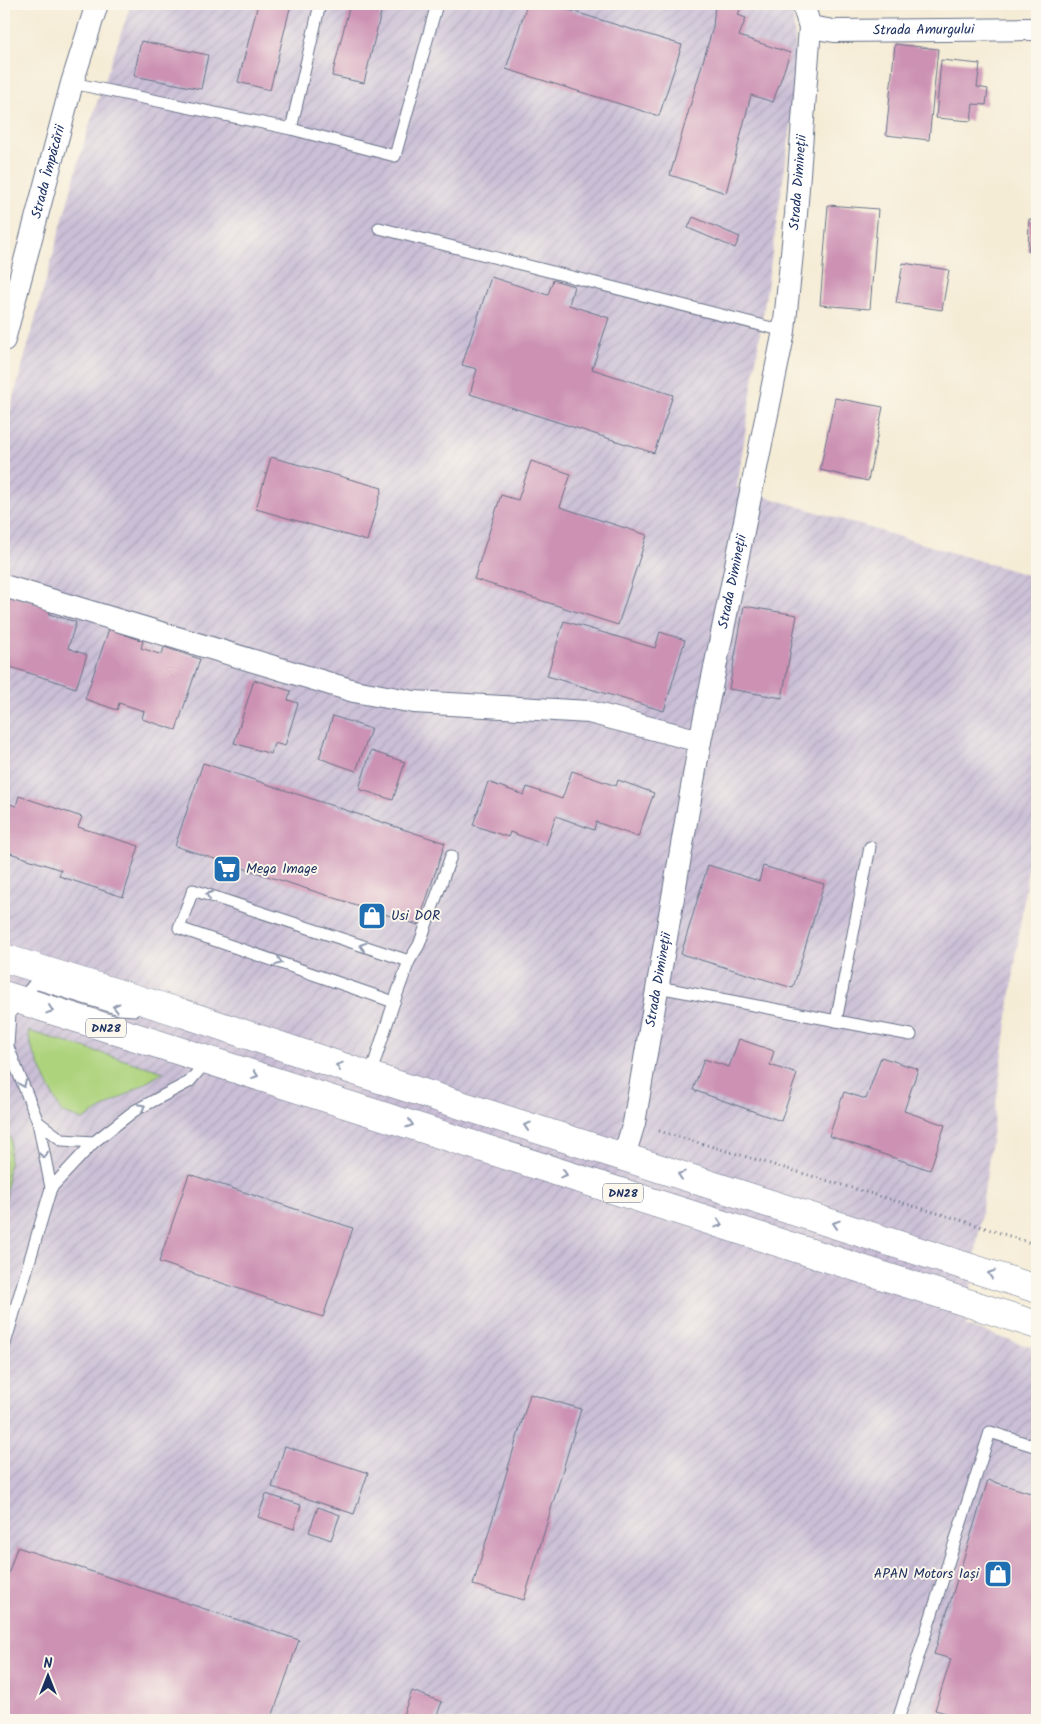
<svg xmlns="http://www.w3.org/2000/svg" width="1041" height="1724" font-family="Kalam,sans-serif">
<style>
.industrial{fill:url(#industrial-furrows)}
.green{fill:#add37d;stroke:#64816e}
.park{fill:url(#park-crowns);stroke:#64816e}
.building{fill:#cc91b3}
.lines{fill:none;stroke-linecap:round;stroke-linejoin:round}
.lane-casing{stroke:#677188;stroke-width:13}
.street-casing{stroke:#677188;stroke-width:24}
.highway-casing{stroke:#677188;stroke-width:29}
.path{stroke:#677188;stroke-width:3;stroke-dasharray:1 4;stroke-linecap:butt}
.lane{stroke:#fff;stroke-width:11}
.street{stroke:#fff;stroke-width:22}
.highway{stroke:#fff;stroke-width:28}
.oneway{stroke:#8d97ae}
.labels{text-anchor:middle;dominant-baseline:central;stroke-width:4;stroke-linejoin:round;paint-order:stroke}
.shield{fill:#fbf7ec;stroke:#5e6b89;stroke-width:1}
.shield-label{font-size:12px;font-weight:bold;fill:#1b2f5e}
.street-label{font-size:14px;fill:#1b2f5e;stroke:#fbf7ec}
.poi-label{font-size:14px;fill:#1b2f5e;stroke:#fbf7ec;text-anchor:start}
</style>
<defs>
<pattern id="industrial-furrows" width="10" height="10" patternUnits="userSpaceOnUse" patternTransform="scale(1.25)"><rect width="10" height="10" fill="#cabfd6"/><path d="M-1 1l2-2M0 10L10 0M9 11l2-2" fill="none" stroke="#ada4ba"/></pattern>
<pattern id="park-crowns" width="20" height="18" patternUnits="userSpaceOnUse" patternTransform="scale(1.25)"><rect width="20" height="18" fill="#add37d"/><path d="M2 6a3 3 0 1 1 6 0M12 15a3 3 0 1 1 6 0" fill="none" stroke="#94b56e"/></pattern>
</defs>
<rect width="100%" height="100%" fill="#fbf7ec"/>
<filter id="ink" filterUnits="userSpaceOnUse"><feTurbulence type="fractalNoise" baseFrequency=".02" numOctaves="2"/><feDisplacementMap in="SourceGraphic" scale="10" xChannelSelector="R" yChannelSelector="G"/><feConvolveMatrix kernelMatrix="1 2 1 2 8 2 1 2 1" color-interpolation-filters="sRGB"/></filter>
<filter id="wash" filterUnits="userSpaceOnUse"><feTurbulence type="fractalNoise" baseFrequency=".0096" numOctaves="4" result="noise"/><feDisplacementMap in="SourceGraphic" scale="20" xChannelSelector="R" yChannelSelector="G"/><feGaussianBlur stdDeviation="1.12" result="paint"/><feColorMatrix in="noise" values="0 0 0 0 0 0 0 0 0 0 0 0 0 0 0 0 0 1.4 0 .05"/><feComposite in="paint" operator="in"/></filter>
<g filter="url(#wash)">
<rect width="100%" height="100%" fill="#f5ecd6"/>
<path class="industrial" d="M131 4H789L793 17 798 80 737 488 1037 578V802L966 1326 1037 1349V1720H4V432L87 132Z"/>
<path class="green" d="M28 1031 164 1072 83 1120 61 1112 33 1052Z"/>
<path class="park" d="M4 1122 11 1140 4 1218Z"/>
<g id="blocks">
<g class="building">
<path d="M258 4H291L270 90 238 82Z"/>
<path d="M350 4H383L364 83 332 76Z"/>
<path d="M527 4H549L682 45 659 116 506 69Z"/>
<path d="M715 4H742L738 15 746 18 739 36 790 53 773 102 751 95 726 193 670 175 713 27Z"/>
<path d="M141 41 208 55 201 89 134 76Z"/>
<path d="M895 44 938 49 929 140 886 135Z"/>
<path d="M941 60 980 64 977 87 988 89 986 105 973 104 971 121 936 118Z"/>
<path d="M828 205 878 209 870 309 820 305Z"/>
<path d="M693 217 740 237 735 248 688 228Z"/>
<path d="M1029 219 1037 220V251H1028Z"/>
<path d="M903 263 949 270 942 310 896 303Z"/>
<path d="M491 277 548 295 553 280 574 286 569 305 609 318 592 369 673 395 654 453 470 394 477 369 462 365Z"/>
<path d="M835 398 883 407 868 481 820 470Z"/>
<path d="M271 457 382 488 367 541 256 509Z"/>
<path d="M531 461 571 474 560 507 647 535 618 625 474 579 501 495 518 500Z"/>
<path d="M4 593 51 608 49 614 76 622 68 648 87 655 76 688 4 665Z"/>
<path d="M744 606 797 615 782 698 729 689Z"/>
<path d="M564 621 655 648 660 632 685 640 664 711 547 676Z"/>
<path d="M109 629 143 641 141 648 162 655 164 647 200 659 176 730 142 719 144 711 119 703 117 710 85 699Z"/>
<path d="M254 680 291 691 288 700 298 703 285 746 274 743 271 754 234 743Z"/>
<path d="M333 716 371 729 356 771 319 758Z"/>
<path d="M371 751 405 762 393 800 359 789Z"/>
<path d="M203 763 445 843 418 925 175 846Z"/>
<path d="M572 771 616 786 618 780 654 793 638 837 596 822 594 830 556 816 546 845 510 832 508 837 473 825 488 782 524 795 527 787 562 799Z"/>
<path d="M19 796 82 817 78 827 139 846 123 897 59 876 61 870 4 851V802L16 806Z"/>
<path d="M708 865 759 881 763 866 824 884 793 988 681 954Z"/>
<path d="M739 1039 774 1051 770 1065 797 1074 781 1121 693 1090 704 1059 729 1067Z"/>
<path d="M881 1057 918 1069 904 1111 945 1125 930 1170 829 1136 844 1092 866 1099Z"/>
<path d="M189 1174 353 1228 323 1317 159 1262Z"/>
<path d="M530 1394 581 1409 524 1600 473 1585Z"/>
<path d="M285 1446 368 1473 354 1514 272 1487Z"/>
<path d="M988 1480 1037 1495V1720H970L935 1710 951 1659 934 1654Z"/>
<path d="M266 1494 301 1505 294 1529 258 1517Z"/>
<path d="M318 1507 340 1515 331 1540 309 1532Z"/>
<path d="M17 1547 299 1640 271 1720H4V1587Z"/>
<path d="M412 1691 442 1702 435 1720H401Z"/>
</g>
</g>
</g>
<g filter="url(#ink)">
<use href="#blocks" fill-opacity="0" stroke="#677188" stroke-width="1"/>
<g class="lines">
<defs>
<g id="lane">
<path d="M72 83 291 129 395 156 437 4"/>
<path d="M291 129 320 4"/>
<path d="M379 228 784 331"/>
<path d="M658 987 911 1035"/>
<path d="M394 1002 179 928 193 890 409 961"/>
<path d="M135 1010 119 1009 35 983 10 1013 8 1047 38 1122 62 1140 94 1142 134 1111 189 1082 208 1060"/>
<path d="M836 1021 870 847"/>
<path d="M370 1076 394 1002 409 961 419 945 451 856"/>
<path d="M38 1122 51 1188"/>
<path d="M4 1347 51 1188 94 1142"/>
<path d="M898 1720 990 1432 1037 1447"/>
</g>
<g id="street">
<path id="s1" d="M810 27 834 31 1037 29"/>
<path id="s2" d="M4 340 72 83 97 4"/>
<path d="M4 586 354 691 414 702 589 712 700 741"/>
<path id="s3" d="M624 1156 634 1123 700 741 784 331 796 214 810 27 803 4"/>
</g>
<g id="highway">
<path d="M4 958 182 1013 370 1076 1037 1289"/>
<path d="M4 995 1037 1325"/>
</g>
</defs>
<use href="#lane" class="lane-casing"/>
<use href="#street" class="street-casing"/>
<use href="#highway" class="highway-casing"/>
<path class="path" d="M659 1131 954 1218 1037 1245"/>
<use href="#lane" class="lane"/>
<use href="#street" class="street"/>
<use href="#highway" class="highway"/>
</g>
<defs><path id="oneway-chevron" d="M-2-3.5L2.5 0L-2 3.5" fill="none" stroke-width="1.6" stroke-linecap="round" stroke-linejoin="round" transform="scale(1.25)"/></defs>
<g class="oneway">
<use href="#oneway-chevron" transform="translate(209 895) rotate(-162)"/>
<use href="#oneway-chevron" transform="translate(363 946) rotate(-162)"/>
<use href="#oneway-chevron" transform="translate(279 962) rotate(19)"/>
<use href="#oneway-chevron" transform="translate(116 1007) rotate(-167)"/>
<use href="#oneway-chevron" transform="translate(50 1010) rotate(18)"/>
<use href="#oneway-chevron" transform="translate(339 1066) rotate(-161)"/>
<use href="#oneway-chevron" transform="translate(255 1075) rotate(18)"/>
<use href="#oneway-chevron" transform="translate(23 1084) rotate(68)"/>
<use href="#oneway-chevron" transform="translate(142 1107) rotate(-28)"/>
<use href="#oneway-chevron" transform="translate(410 1124) rotate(18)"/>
<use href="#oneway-chevron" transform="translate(527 1126) rotate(-162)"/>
<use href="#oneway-chevron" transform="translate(44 1155) rotate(79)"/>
<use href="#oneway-chevron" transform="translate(564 1174) rotate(18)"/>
<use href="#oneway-chevron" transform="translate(681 1175) rotate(-162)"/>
<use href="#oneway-chevron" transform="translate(719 1224) rotate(18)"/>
<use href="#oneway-chevron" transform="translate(836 1224) rotate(-162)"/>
<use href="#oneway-chevron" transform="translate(991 1274) rotate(-162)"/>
</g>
</g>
<defs>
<symbol id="supermarket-square" viewBox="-11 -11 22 22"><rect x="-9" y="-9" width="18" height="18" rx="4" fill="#1f6fb2" stroke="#fbf7ec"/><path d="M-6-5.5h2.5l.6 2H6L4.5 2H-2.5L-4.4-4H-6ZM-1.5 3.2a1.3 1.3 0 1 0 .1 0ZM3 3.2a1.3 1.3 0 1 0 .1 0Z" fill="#fff"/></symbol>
<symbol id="shop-square" viewBox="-11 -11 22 22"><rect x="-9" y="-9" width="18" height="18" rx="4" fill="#1f6fb2" stroke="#fbf7ec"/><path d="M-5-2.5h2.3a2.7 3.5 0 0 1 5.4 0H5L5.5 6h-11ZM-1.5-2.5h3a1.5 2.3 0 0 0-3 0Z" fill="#fff"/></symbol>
</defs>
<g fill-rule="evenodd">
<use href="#supermarket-square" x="211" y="853" width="32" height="32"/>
<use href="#shop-square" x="356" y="900" width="32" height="32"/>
<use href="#shop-square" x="982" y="1558" width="32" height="32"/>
</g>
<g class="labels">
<g class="shield">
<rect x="86" y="1018.5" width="40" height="19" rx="4"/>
<rect x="603" y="1183.5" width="40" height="19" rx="4"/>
</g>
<g class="shield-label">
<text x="106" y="1028">DN28</text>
<text x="623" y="1193">DN28</text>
</g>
<g class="street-label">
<text stroke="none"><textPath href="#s1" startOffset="114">Strada Amurgului</textPath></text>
<text stroke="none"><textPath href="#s2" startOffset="174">Strada Împăcării</textPath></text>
<text stroke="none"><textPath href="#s3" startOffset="990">Strada Dimineții</textPath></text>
<text stroke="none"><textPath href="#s3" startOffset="585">Strada Dimineții</textPath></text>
<text stroke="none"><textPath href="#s3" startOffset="180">Strada Dimineții</textPath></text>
</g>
<g class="poi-label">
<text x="246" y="869">Mega Image</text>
<text x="391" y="916">Usi DOR</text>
<text x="979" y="1574" text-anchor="end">APAN Motors Iași</text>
</g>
</g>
<rect width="1041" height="1724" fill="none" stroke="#fbf7ec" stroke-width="20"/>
<g transform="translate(48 1676)" stroke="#fbf7ec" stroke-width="4" paint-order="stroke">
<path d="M0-4L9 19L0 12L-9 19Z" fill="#1b2f5e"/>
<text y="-8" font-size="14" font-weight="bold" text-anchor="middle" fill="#1b2f5e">N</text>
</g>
</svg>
